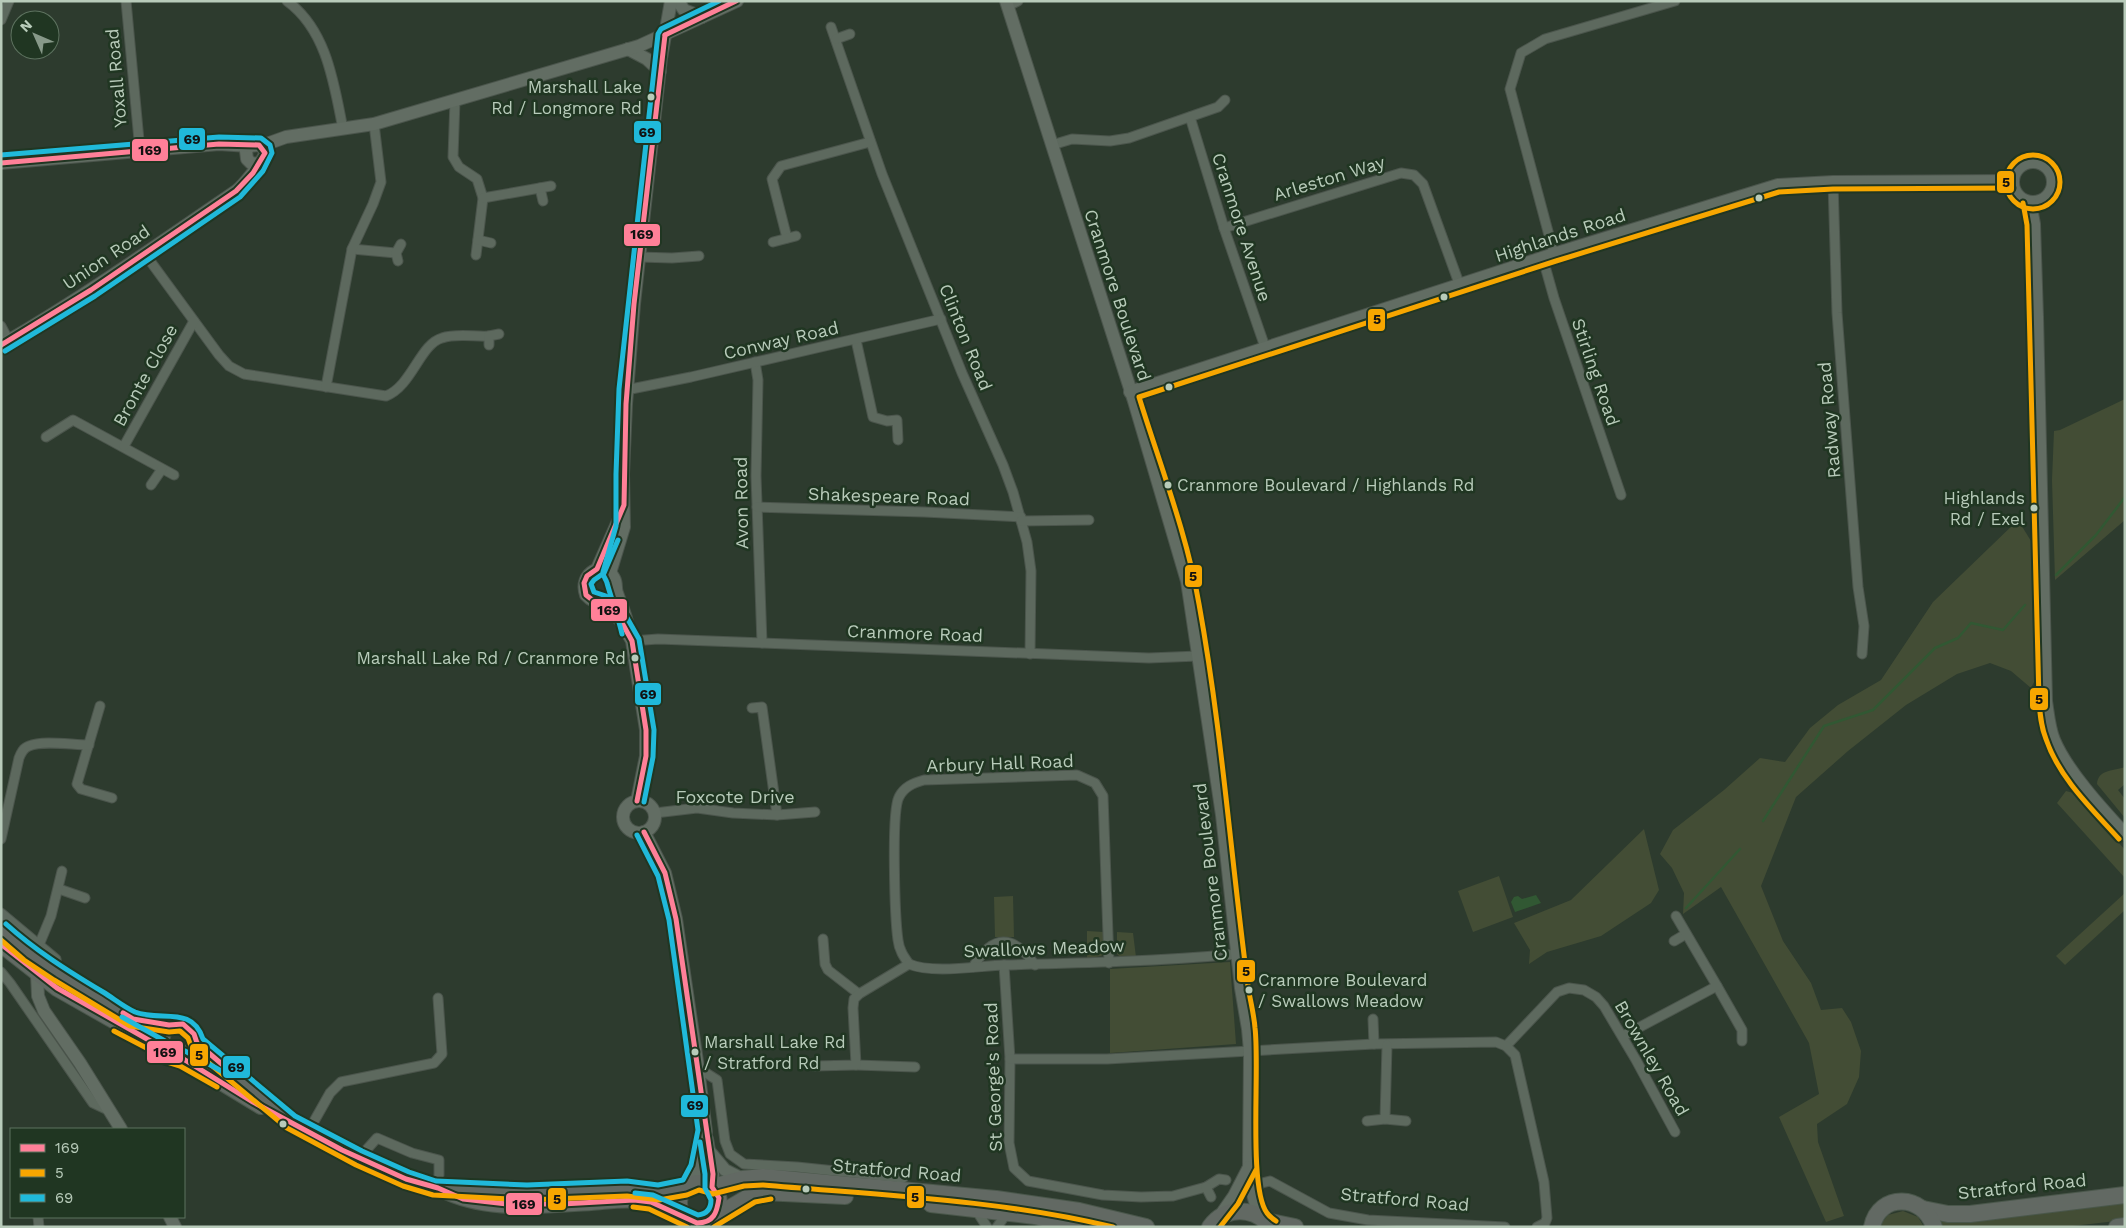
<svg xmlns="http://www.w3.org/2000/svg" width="2126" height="1228" font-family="'Work Sans',sans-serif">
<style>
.green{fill:#434d35}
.water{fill:#315833}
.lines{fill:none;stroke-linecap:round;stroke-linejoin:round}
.stream{stroke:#315833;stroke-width:2.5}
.street-casing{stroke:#4b554c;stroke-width:11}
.secondary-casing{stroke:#4b554c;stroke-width:14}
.highway-casing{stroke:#4a574b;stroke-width:18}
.street{stroke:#5d695e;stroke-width:9}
.secondary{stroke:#626d63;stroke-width:12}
.highway{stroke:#626963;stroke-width:16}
.bus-1-casing{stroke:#203622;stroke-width:9}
.bus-2-casing{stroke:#203622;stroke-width:9}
.bus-3-casing{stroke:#203622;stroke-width:9}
.bus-1{stroke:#ff8098;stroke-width:5}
.bus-2{stroke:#f7a600;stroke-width:5}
.bus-3{stroke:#20b9da;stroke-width:5}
.bus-dot{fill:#b8cbba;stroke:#203622;stroke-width:2}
.labels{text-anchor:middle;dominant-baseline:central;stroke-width:5;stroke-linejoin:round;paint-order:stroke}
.bus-label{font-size:17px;fill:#b8cbba;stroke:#203622;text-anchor:end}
.street-label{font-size:18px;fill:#b8cbba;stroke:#203622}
.line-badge{stroke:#203622;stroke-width:2}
.pale-badge-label{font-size:14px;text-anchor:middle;font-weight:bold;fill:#111}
</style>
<rect width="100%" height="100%" fill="#2d3b2e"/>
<g class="green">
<path d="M2125 399V520L2055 580 2052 480 2054 431 2060 430Z"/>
<path d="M2018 520 2031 541 2038 674 2031 688 2011 671 1990 663 1957 674 1906 705 1848 751 1796 797 1761 886 1783 941 1811 983 1821 1010 1842 1008 1851 1022 1861 1051 1859 1077 1847 1104 1817 1124 1818 1142 1844 1216 1826 1222 1779 1117 1819 1094 1809 1043 1721 887 1683 914 1684 893 1672 868 1660 854 1673 830 1724 790 1760 758 1785 762 1810 728 1838 705 1881 680 1933 602Z"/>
<path d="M2125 767V784L2118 790 2125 799V818L2097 784C2098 769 2114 771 2125 767Z"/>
<path d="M2066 791 2077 794 2125 850V878L2057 803Z"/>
<path d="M1644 829 1659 890 1651 903 1601 936 1547 952 1529 964 1530 950 1514 923 1571 900Z"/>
<path d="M1499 876 1513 917 1473 932 1458 891Z"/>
<path d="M2125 893V910L2065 965 2056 956Z"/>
<path d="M1013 896 1014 937H995L994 897Z"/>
<path d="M1087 931 1104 932V954L1101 956 1087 959Z"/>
<path d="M1117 932 1133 933 1136 957H1120L1117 954Z"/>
<path d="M1230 962 1236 1044 1110 1053V969Z"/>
<path d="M2125 1200V1220L2064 1227H1940L1938 1221Z"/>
<path d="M1903 1211 1918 1217 1924 1227H1879L1888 1215Z"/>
</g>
<path class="water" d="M1536 895 1541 903 1515 912 1511 902 1514 897 1518 896 1522 899Z"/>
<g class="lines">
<g class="stream">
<path d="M2056 575 2096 535 2125 497"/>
<path d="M1763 821 1824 726 1873 710 1935 648 1958 638 1971 623 2003 630 2025 605"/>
<path d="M1686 908 1740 849"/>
</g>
<defs>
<g id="street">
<path d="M126 1 140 151"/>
<path d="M287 1C327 30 334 84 343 129"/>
<path d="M1008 6 1018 1"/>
<path d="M1 20 9 1"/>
<path d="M831 27 882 174 962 373 1003 465 1013 492 1027 542 1031 571 1030 654"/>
<path d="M836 39 850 34"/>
<path d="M455 100 453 157 459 167 477 179 483 198 476 255"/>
<path d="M1190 117 1224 228 1265 347"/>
<path d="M1052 145 1072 139 1110 141 1129 138 1218 107 1225 100"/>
<path d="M1833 182 1837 313 1858 587 1864 626 1862 654"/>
<path d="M540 188 543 201"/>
<path d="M483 198 551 186"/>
<path d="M1224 228 1401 173 1414 175 1423 184 1460 286"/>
<path d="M787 238 772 179 781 166 870 142"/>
<path d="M478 240 491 243"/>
<path d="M773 242 796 236"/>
<path d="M352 249 396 253"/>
<path d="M145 254 219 355 229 366 244 374 386 396C412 386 420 344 442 338 456 333 475 337 489 336"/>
<path d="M1554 254 1510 89 1521 53 1545 39 1675 1"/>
<path d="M639 257 672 258 699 256"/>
<path d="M1543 259 1554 298 1621 495"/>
<path d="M398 261 396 253 401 244"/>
<path d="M1 326 9 341"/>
<path d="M856 340 873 417 887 421 897 420 898 440"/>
<path d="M489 345V336L499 334"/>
<path d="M755 362 758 380 756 476 762 643"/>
<path d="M326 387 352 249 373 204 381 182 374 124"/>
<path d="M626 390 691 377 941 319"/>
<path d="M46 437 73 420 174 475"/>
<path d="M124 446 194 321"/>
<path d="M151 485 162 469"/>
<path d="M757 507 924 512 1021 517"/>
<path d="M1021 521 1089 520"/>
<path d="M632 641 658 639 1149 658 1198 656"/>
<path d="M100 706 77 784 81 789 112 798"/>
<path d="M752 708 762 707 777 815"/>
<path d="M655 813 697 808 733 813 777 815 815 812"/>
<path d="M1 839 19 758C21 753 23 748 29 746 43 740 72 745 89 745"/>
<path d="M59 889 85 898"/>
<path d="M1 913 56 959 58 974"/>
<path d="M823 939 825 964 828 970 859 994"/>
<path d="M1674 941 1686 934"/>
<path d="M39 945 51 916 62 871"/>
<path d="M909 964C904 957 899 950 898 940 895 919 891 812 899 797 904 787 913 783 924 780L1077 775 1095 783 1103 796 1109 963"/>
<path d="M1004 965 1010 1059 1009 1143 1014 1168 1028 1181 1103 1195 1141 1197 1173 1196 1206 1187 1219 1179 1226 1180"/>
<path d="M973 967C993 934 1013 934 1035 965"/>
<path d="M1 972 10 983 93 1103 110 1111"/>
<path d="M1717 986 1742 1030V1041"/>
<path d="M1373 1019 1374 1044"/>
<path d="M1623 1036 1717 986 1676 916"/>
<path d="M1506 1046 1557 992 1569 988 1584 990 1596 997 1604 1006 1636 1060 1675 1132"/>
<path d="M1010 1059H1107L1374 1044 1496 1042 1506 1046 1515 1055 1544 1182 1547 1218 1545 1223 1537 1227"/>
<path d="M856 1065 915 1067"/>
<path d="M814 1066 856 1065 853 1008 854 999 859 994 909 964C932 974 978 966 1004 965 1082 963 1160 961 1238 954"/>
<path d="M698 1068 717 1080 725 1141 730 1154 744 1164 797 1167 903 1178"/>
<path d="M1385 1119 1406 1121"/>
<path d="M1367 1121 1385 1119 1387 1045"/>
<path d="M308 1132 330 1093 341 1082 434 1063 442 1054 438 998"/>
<path d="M359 1158 377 1138 412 1153 439 1160V1175L435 1188"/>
<path d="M1206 1187 1211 1197"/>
<path d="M1252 1191 1262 1183 1270 1181 1329 1213 1368 1220 1505 1227"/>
<path d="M976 1210 987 1227"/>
<path d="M38 1217 39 1227"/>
<path d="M997 1227 1007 1213"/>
</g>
<g id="secondary">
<path d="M678 1 684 10 702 17"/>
<path d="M1006 1 1134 401 1187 581 1222 815 1241 988 1248 1029 1250 1051 1249 1167 1252 1191 1259 1216"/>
<path d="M628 49 647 59 660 71"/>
<path d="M249 146 246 151 247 159 251 163 258 164"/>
<path d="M261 146 286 137 374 124 639 46 737 1"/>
<circle cx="2033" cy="182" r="20"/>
<path d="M1 163 219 144 249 146 259 145C262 147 265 149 265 153 265 159 242 187 236 191 159 244 82 298 1 345"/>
<path d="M2030 202 2034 224 2037 317 2046 701C2048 714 2049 728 2054 740 2067 771 2102 809 2125 834"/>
<path d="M1130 392 1554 254 1778 185 1833 182 2012 181"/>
<path d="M597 569 619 519"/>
<path d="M610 573 624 527 623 474 626 404 634 304 661 58 671 1"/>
<path d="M616 591C608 603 596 606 586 595 578 573 604 559 614 578 617 583 615 588 617 593 621 605 626 614 628 627"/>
<path d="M601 602 621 621 632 641 646 730V756L637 801"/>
<circle cx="639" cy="817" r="16"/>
<path d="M644 832 665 873 676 919 698 1068 706 1132 698 1168 689 1185"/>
<path d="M37 974 38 996 44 1011 80 1063 121 1129"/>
<path d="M707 1139 713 1174 712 1187"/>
<path d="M710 1152 725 1170 743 1179"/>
<path d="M1220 1216 1234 1196 1249 1167"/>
<path d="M170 1217 175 1227"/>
</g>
<g id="highway">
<path d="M1 930 28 954 58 974 133 1019 169 1025"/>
<path d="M1 944 57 988 161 1047C174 1071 210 1049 190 1029 185 1023 179 1023 172 1024 162 1029 161 1037 161 1047"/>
<path d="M197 1043 291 1122 359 1158 406 1179 435 1188 527 1193 627 1188 658 1193 685 1188"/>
<path d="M182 1058 261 1106"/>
<circle cx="699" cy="1203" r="20"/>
<path d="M712 1187 743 1179 763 1177 996 1199 1079 1211 1146 1227"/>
<path d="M448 1192C491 1211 545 1205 591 1202 606 1201 623 1198 637 1200 654 1202 668 1210 684 1216"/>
<path d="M931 1204 1035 1216 1082 1227"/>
<path d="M1923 1209 1948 1214H1970L2125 1195"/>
<path d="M713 1218 752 1195 763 1192 845 1196"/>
<path d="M1266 1221 1295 1227"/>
<path d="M1210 1227C1226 1205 1255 1207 1271 1227"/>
<path d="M1872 1227C1879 1192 1924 1194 1934 1227"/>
<path d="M2117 1227 2125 1226"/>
</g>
</defs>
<use href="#street" class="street-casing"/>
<use href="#secondary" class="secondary-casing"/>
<use href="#highway" class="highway-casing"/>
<use href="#street" class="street"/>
<use href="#secondary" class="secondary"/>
<use href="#highway" class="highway"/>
<defs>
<g id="bus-1">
<path d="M665 35 736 1"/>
<path d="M1 163 219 144 259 145 265 153 253 173 236 191 91 290 1 345"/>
<path d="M637 801 646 756V730L632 641 621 621 601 602H595L586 595 584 583 587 576 597 569 624 505 626 404 634 304 665 35"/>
<path d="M1 944 57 988 161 1047 168 1055 182 1058 253 1102 342 1150 406 1179 438 1188 463 1199 507 1204H562L634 1200 651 1202 697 1223C714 1223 717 1212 719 1198L712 1187 713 1174 676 919 665 873 644 832"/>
<path d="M123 1013 133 1019 169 1025 183 1024 194 1034 197 1043 230 1071"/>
</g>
<g id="bus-2">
<circle cx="2033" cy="182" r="27"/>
<path d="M2023 203 2027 225 2039 701C2040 714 2041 727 2046 739 2059 778 2093 810 2119 839"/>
<path d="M1 940 24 960 54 980 130 1026 169 1032 180 1031 188 1038 192 1049 287 1128 356 1165 403 1186 433 1195 527 1200 627 1196 659 1200 687 1195 699 1190 713 1194 744 1186 763 1185C878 1195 1001 1200 1113 1227"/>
<path d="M114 1031 156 1053 164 1061 180 1066 217 1087"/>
<path d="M633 1207 649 1209 687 1227"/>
<path d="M1276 1221C1273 1219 1269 1216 1267 1213 1248 1188 1260 1067 1255 1028 1254 1014 1250 1000 1248 986 1231 859 1222 731 1199 604 1187 534 1160 465 1139 397L1556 261 1779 192 1833 189 2012 188"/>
<path d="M714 1227 755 1202 771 1199"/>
<path d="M1220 1227 1238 1204 1256 1170"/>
</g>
<g id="bus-3">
<path d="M1 155 219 137 261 138 270 145 272 153 263 171 240 197 95 296 5 351"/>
<path d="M618 540 604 573 594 580 591 584 594 592 606 596 626 616 639 639 654 730 653 757 644 802"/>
<path d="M622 634C618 616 612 601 607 583 606 579 603 577 603 572L616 526V474L619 389 658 34 661 29 719 1"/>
<path d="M6 924C36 951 68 971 103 992 113 998 124 1007 135 1012 161 1022 192 1005 203 1039L295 1116 362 1151 409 1172 436 1181 527 1185 627 1181 658 1185 683 1180 691 1165 698 1130 669 920 658 876 637 835"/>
<path d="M122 1017 165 1041 172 1049 185 1051 225 1073"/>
<path d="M635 1193 653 1195 698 1215C707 1214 711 1209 711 1200L705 1188V1174L700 1142"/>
</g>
</defs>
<use href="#bus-1" class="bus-1-casing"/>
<use href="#bus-2" class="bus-2-casing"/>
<use href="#bus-3" class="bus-3-casing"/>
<use href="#bus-1" class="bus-1"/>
<use href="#bus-2" class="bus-2"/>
<use href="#bus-3" class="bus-3"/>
</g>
<g class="bus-dot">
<circle cx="651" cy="97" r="4.5"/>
<circle cx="1759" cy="198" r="4.5"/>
<circle cx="1444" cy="297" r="4.5"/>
<circle cx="1169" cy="387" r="4.5"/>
<circle cx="1168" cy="485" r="4.5"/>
<circle cx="2034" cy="508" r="4.5"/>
<circle cx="635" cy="658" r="4.5"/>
<circle cx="1249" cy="990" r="4.5"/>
<circle cx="695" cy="1052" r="4.5"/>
<circle cx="283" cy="1124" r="4.5"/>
<circle cx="806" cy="1189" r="4.5"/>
</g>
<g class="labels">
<g class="bus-label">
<text x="642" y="87">Marshall Lake<tspan x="642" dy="21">Rd / Longmore Rd</tspan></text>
<text x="1177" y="485" text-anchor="start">Cranmore Boulevard / Highlands Rd</text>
<text x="2025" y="498">Highlands<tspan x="2025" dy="21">Rd / Exel</tspan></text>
<text x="626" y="658">Marshall Lake Rd / Cranmore Rd</text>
<text x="1258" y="980" text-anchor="start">Cranmore Boulevard<tspan x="1258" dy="21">/ Swallows Meadow</tspan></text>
<text x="704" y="1042" text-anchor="start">Marshall Lake Rd<tspan x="704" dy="21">/ Stratford Rd</tspan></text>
</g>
<g class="street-label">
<text transform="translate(116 78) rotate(-95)">Yoxall Road</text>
<text transform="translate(1329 178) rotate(-17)">Arleston Way</text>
<text transform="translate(1242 227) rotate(72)">Cranmore Avenue</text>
<text transform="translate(1560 235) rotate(-18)">Highlands Road</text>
<text transform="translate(106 257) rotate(-34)">Union Road</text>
<text transform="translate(1118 295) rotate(72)">Cranmore Boulevard</text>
<text transform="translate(966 337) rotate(68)">Clinton Road</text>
<text transform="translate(781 340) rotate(-13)">Conway Road</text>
<text transform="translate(1596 372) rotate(71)">Stirling Road</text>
<text transform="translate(145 375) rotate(-61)">Bronte Close</text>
<text transform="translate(1829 420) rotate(-95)">Radway Road</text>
<text transform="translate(889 496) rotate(2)">Shakespeare Road</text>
<text transform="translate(741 503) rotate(-91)">Avon Road</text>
<text transform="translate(915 633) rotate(2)">Cranmore Road</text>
<text transform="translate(1000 763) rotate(-2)">Arbury Hall Road</text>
<text x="735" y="796">Foxcote Drive</text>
<text transform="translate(1210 872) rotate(-97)">Cranmore Boulevard</text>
<text transform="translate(1044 948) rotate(-2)">Swallows Meadow</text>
<text transform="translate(1652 1058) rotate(60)">Brownley Road</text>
<text transform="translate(993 1077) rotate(-92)">St George's Road</text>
<text transform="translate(897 1170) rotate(5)">Stratford Road</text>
<text transform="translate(2022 1186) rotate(-6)">Stratford Road</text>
<text transform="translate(1405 1199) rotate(5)">Stratford Road</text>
</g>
</g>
<g class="line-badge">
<rect x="633" y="120" width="29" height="24" rx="5" fill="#20b9da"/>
<rect x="178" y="127" width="28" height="24" rx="5" fill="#20b9da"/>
<rect x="131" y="138" width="38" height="24" rx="5" fill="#ff8098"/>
<rect x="1996" y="170" width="19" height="24" rx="5" fill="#f7a600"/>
<rect x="623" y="223" width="38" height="24" rx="5" fill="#ff8098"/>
<rect x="1367" y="308" width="19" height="24" rx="5" fill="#f7a600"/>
<rect x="1184" y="564" width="19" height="24" rx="5" fill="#f7a600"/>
<rect x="590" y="598" width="38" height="24" rx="5" fill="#ff8098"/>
<rect x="634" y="682" width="28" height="24" rx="5" fill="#20b9da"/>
<rect x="2029" y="687" width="20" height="24" rx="5" fill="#f7a600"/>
<rect x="1236" y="959" width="20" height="24" rx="5" fill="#f7a600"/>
<rect x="146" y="1040" width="38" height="24" rx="5" fill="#ff8098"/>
<rect x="189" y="1043" width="20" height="24" rx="5" fill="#f7a600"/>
<rect x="222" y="1055" width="29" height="24" rx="5" fill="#20b9da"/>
<rect x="680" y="1094" width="29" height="24" rx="5" fill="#20b9da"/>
<rect x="906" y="1185" width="19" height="24" rx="5" fill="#f7a600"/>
<rect x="547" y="1187" width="20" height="24" rx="5" fill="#f7a600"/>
<rect x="505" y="1192" width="38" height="24" rx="5" fill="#ff8098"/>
</g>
<g class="pale-badge-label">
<text x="647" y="137">69</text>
<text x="192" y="144">69</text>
<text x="150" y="155">169</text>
<text x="2006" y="187">5</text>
<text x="642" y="239">169</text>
<text x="1377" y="324">5</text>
<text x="1193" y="581">5</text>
<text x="609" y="615">169</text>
<text x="648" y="699">69</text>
<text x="2039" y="704">5</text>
<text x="1246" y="976">5</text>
<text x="165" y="1057">169</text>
<text x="199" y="1060">5</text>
<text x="236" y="1072">69</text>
<text x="695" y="1110">69</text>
<text x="915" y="1202">5</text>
<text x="557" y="1204">5</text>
<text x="524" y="1209">169</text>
</g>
<rect width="2126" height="1228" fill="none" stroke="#b8cbba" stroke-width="5"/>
<rect x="10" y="1128" width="175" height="90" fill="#203622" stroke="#5d725f"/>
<rect x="20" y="1144" width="25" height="8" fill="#ff8098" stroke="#5d725f"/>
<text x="55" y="1153" font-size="15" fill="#b8cbba">169</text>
<rect x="20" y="1169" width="25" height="8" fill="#f7a600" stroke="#5d725f"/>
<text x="55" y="1178" font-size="15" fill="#b8cbba">5</text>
<rect x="20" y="1194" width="25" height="8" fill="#20b9da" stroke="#5d725f"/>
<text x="55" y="1203" font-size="15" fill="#b8cbba">69</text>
<g transform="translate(35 35) rotate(315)"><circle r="24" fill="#203622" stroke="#5d725f"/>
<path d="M0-4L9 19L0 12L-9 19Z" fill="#879989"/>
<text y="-8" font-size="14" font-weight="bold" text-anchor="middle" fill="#b8cbba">N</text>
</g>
</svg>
